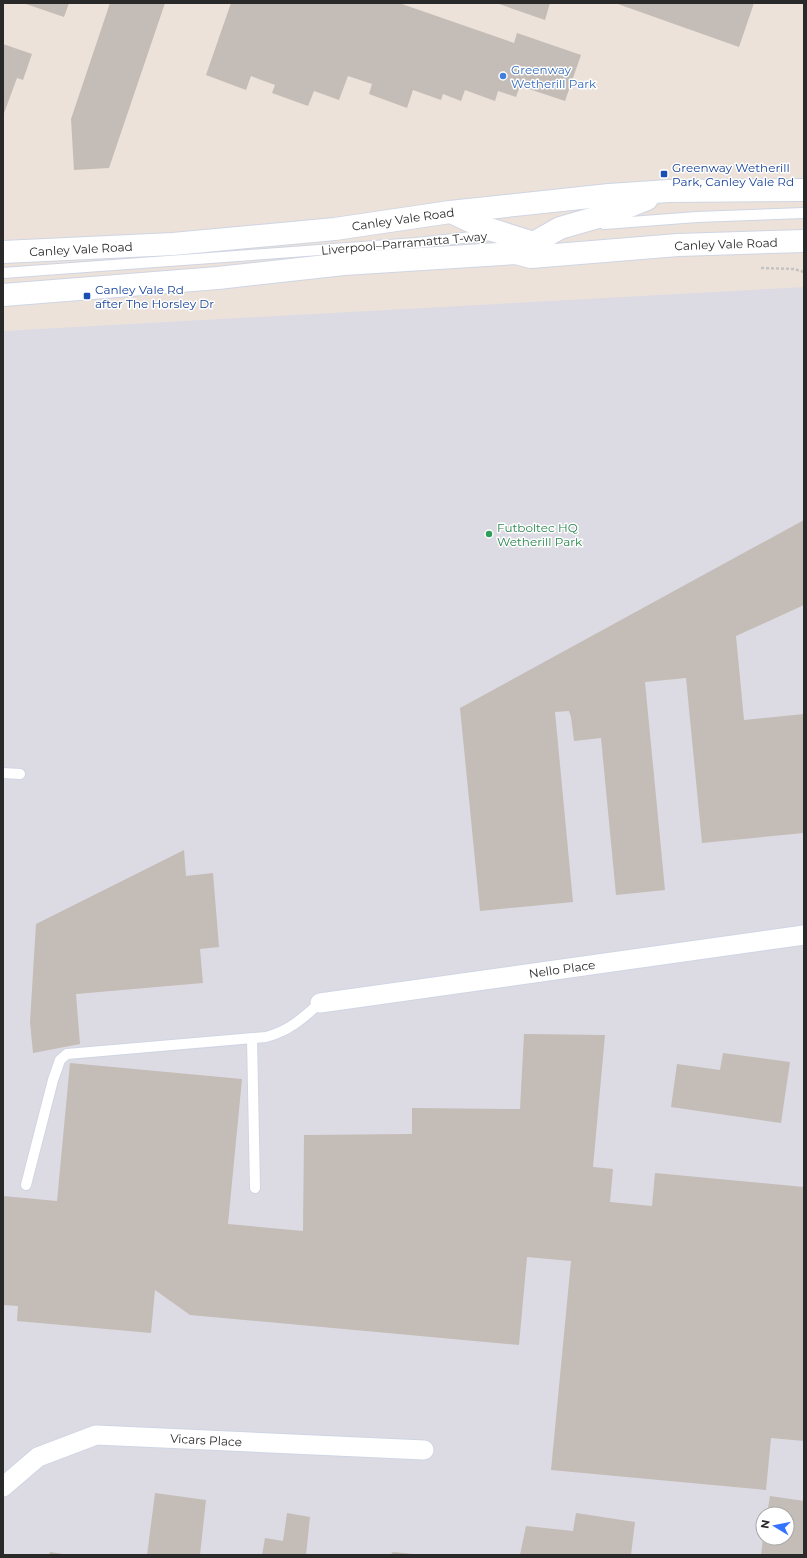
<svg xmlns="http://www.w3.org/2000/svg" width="807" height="1558" font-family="Montserrat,sans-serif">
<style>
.industrial{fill:#dcdbe4;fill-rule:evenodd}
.building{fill:#c4bcb6}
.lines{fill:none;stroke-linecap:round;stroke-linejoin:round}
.service-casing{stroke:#cfd5e3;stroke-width:12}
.minor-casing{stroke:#cfd5e3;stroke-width:21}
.tertiary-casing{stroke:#cfd5e3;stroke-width:24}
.path{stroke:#c3c3c3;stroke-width:2.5;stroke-dasharray:3 2;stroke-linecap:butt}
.service{stroke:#fff;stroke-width:10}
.minor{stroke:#fff;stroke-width:19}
.tertiary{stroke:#fff;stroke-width:22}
.shop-dot{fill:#3f7fe0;stroke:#fff;stroke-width:1.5}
.transit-dot{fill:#1a4fb4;stroke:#fff;stroke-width:1.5}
.leisure-dot{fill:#2e9e5b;stroke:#fff;stroke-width:1.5}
.labels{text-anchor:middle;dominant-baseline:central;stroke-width:3;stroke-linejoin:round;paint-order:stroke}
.shop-label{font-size:12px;fill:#366cbe;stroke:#fff;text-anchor:start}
.transit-label{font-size:12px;fill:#164399;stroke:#fff;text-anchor:start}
.street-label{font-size:12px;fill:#292929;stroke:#fff}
.leisure-label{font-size:12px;fill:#27864d;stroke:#fff;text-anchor:start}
</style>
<rect width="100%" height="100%" fill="#ece2da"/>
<path class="industrial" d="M804 287V1555H3V331ZM763 1514H787V1538H763Z"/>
<g class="building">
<path d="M23 3H69L64 17Z"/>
<path d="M110 3H165L109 168 74 170 71 119Z"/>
<path d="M231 3H399L514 43 517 33 581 55 565 101 520 86 516 97 498 91 495 101 465 90 461 101 443 94 441 100 413 90 407 108 369 94 372 84 348 76 339 100 314 91 308 106 272 93 275 85 251 76 246 90 206 75Z"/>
<path d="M496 3H550L545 20Z"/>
<path d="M615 3H754L739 47Z"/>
<path d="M3 44 32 54 23 80 17 78 3 116Z"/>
<path d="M804 520V605L736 636 744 720 804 714V833L702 843 686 678 645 682 665 890 616 895 601 738 574 741 571 717 569 711 555 712 573 902 480 911 460 708Z"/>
<path d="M184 850 186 876 213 873 219 947 200 949 203 983 76 994 80 1044 33 1053 30 1022 36 924Z"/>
<path d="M524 1034 605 1035 593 1167 613 1169 610 1202 652 1206 655 1173 804 1187V1441L771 1438 766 1490 551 1470 571 1261 527 1257 519 1345 190 1315 155 1290 151 1333 17 1321 18 1306 3 1305V1196L57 1201 70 1063 242 1079 228 1224 303 1231 304 1135 412 1134V1108L520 1109Z"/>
<path d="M723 1053 790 1062 781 1123 671 1107 677 1064 720 1070Z"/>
<path d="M155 1493 206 1500 200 1555H147Z"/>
<path d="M770 1496 804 1501V1555H761L763 1538H787V1514H767Z"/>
<path d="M287 1513 310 1517 306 1555H262L265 1538 283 1541Z"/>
<path d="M576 1513 635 1522 631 1555H520L526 1526 573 1531Z"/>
<path d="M50 1552 63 1554V1555H49Z"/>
<path d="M393 1552 413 1554V1555H390Z"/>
</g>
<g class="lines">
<defs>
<g id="service">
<path d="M604 224 697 217 804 213"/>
<path d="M3 273 416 243 491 235"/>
<path d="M3 773 20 774"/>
<path d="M252 1038 255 1188"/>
<path d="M26 1185 53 1080 60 1060 67 1054 266 1037C289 1031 303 1018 320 1003"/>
</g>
<g id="minor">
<path d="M320 1003 804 935"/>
<path d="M3 1487 38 1457 96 1435 424 1450"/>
</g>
<g id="tertiary">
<path d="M451 212 483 227 543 246"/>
<path d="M3 252 173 244 335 229 450 212 609 195 669 191 804 190"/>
<path d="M516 253 560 228 612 213 647 199"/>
<path d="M3 295 218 278 344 264 516 253 531 257 678 245 804 241"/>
</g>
</defs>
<use href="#service" class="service-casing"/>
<use href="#minor" class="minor-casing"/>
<use href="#tertiary" class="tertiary-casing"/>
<path class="path" d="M761 268 794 269 804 272"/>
<use href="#service" class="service"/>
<use href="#minor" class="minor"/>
<use href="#tertiary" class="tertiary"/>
</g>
<circle class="shop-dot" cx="503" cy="76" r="4"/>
<g class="transit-dot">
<rect x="660" y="170" width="8" height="8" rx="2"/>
<rect x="83" y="292" width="8" height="8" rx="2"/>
</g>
<circle class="leisure-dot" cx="489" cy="534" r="4"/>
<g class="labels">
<g class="shop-label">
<text x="511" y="69">Greenway<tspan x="511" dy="14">Wetherill Park</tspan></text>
</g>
<g class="transit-label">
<text x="672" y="167">Greenway Wetherill<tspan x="672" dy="14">Park, Canley Vale Rd</tspan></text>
<text x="95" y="289">Canley Vale Rd<tspan x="95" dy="14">after The Horsley Dr</tspan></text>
</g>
<g class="street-label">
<text transform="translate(403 219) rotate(-8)">Canley Vale Road</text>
<text transform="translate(404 243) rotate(-5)">Liverpool–Parramatta T-way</text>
<text transform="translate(726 244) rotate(-2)">Canley Vale Road</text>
<text transform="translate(81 249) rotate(-3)">Canley Vale Road</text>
<text transform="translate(562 969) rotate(-8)">Nello Place</text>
<text transform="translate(206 1440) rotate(3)">Vicars Place</text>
</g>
<g class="leisure-label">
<text x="497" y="527">Futboltec HQ<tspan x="497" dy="14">Wetherill Park</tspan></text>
</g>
</g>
<rect width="807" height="1558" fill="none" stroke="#292929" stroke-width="8"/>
<g transform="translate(775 1526) rotate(280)"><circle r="19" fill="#ffffff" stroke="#a9a9a9"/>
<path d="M0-3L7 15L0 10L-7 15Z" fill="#3373ff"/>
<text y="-6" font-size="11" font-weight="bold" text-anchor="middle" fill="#292929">N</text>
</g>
</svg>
